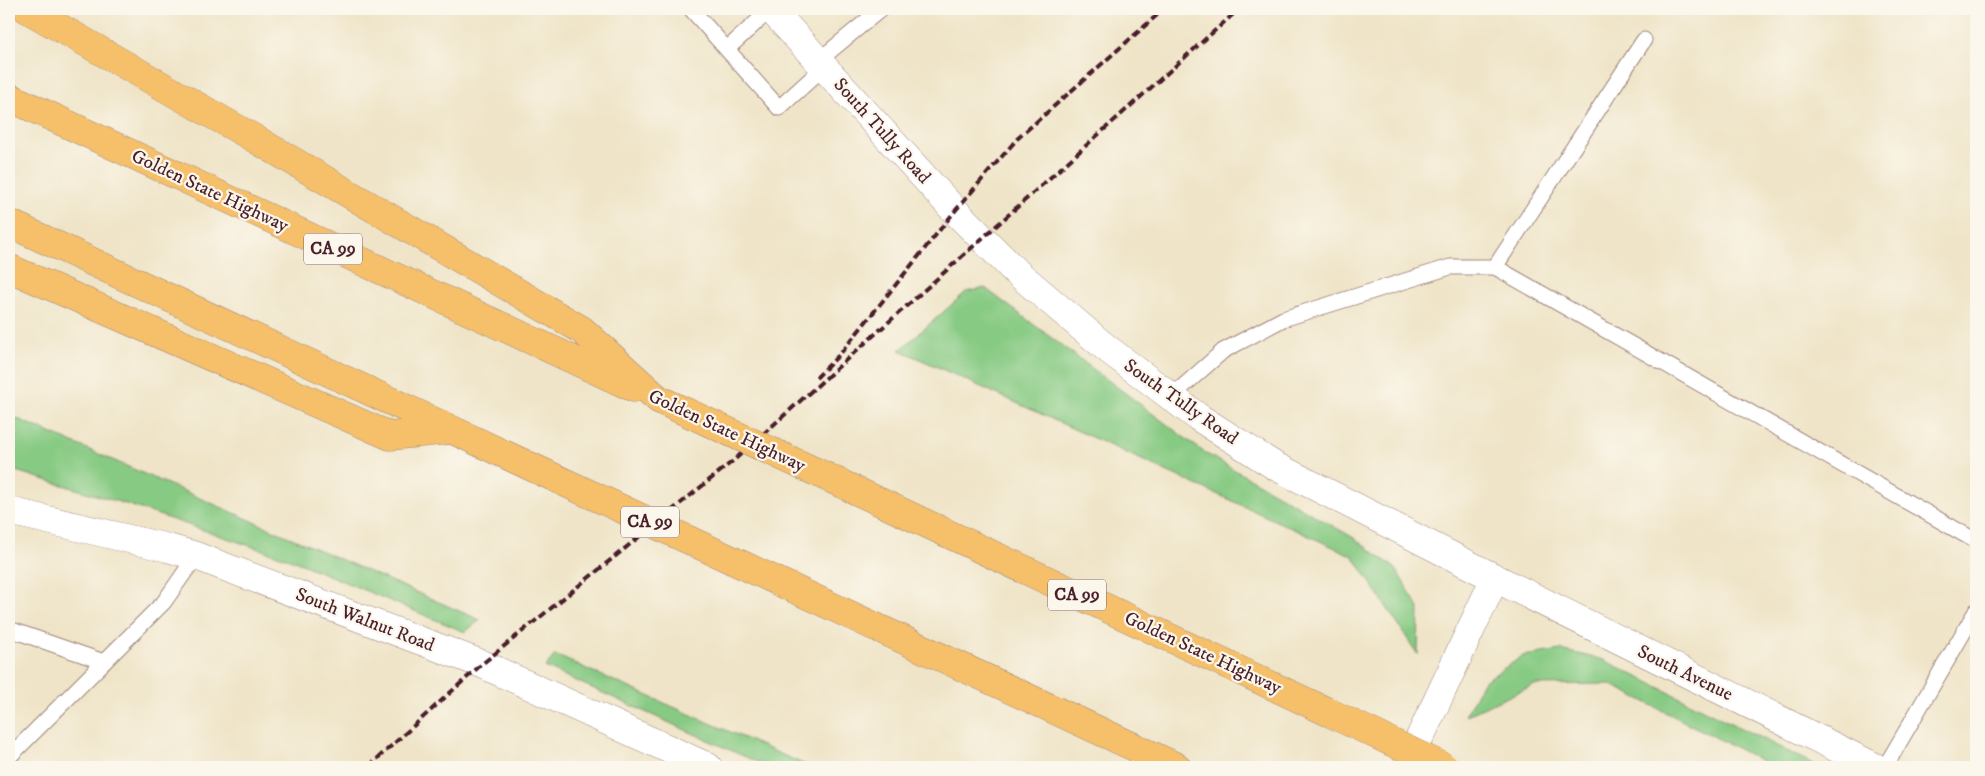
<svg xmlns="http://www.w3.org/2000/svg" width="1985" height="776" font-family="'IM FELL DW Pica',serif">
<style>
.green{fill:#87ca83;stroke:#687457}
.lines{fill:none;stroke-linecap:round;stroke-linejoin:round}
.lane-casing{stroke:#9c8279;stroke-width:17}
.street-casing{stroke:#9c8279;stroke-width:29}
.highway-casing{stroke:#9c8279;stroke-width:29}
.lane{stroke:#fff;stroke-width:15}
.street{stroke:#fff;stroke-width:28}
.highway{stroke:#f6c06b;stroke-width:28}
.rail{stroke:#4a1f2b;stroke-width:4;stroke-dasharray:8 4;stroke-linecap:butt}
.highway-bridge-casing{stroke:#9c8279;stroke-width:29;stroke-linecap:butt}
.highway-bridge{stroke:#f6c06b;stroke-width:28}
.labels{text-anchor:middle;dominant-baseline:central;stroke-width:4.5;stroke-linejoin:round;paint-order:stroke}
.shield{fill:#fbf7ec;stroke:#7f6065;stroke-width:1}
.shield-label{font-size:18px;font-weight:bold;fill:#4a1f2b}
.street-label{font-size:19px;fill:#4a1f2b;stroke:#fbf7ec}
</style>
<rect width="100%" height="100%" fill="#fbf7ec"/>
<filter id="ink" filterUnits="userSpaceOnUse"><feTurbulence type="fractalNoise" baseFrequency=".02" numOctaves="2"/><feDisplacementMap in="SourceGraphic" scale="10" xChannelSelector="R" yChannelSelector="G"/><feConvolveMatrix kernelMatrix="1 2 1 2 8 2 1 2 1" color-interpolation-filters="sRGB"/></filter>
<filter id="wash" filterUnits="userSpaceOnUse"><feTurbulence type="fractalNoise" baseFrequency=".0096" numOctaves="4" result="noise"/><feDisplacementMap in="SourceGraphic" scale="20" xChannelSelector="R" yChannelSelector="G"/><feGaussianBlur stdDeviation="1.12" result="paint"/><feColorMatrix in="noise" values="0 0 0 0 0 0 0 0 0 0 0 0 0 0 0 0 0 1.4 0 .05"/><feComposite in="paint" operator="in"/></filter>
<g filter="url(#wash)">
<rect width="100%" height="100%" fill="#efe4c7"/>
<g class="green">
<path d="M985 288 1205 453 1354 538 1395 568 1419 608 1418 655 1353 556 900 350 966 292Z"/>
<path d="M9 415 480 620 465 632 292 560 126 504 9 469Z"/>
<path d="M1561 650 1604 660 1819 767H1774L1610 684 1534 685 1465 716 1483 682 1523 656Z"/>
<path d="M555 655 810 767H768L545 667Z"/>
</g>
</g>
<g filter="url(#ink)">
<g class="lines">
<defs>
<g id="lane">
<path d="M691 9 779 108 824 67"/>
<path d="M727 49 771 9"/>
<path d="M818 61 881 9"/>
<path d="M1495 267 1644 40"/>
<path d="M1171 397 1223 351 1283 319 1450 267H1495L1976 541"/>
<path d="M9 629 104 662"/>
<path d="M9 757 164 602 196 556"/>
<path d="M1885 767 1976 611"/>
</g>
<g id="street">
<path d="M771 9 955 211 1014 270 1105 347 1198 417 1275 466 1495 578 1875 767"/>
<path d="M9 511 168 548 196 556 482 664 708 767"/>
<path d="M1406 767 1495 578"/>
</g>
<g id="highway">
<path d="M27 9 250 136 582 330 658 399"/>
<path d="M9 97 634 388"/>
<path d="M9 223 566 483"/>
<path d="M9 268 390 436 451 430"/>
<path d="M827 477 1328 712"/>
<path d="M734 561 1177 767"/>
</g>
</defs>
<use href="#lane" class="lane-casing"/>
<use href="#street" class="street-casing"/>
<use href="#highway" class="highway-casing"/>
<use href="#lane" class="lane"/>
<use href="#street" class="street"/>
<use href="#highway" class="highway"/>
<g class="rail">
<path d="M816 378 840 354 955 211 1017 139 1164 9"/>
<path d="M368 767 482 664 733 461 1239 9"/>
</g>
<defs>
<g id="highway-bridge">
<path d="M658 399 827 477"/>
<path d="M566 483 734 561"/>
<path d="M1328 712 1444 767"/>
</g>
</defs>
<use href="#highway-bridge" class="highway-bridge-casing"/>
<use href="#highway-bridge" class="highway-bridge"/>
</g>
</g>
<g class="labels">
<g class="shield">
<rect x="304" y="233.5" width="58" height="31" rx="4"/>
<rect x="621" y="506.5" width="58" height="31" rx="4"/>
<rect x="1048" y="579.5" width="58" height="31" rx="4"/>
</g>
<g class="shield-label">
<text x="333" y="249">CA 99</text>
<text x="650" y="522">CA 99</text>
<text x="1077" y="595">CA 99</text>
</g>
<g class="street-label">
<text transform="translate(882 131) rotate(48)">South Tully Road</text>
<text transform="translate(210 191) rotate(25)">Golden State Highway</text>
<text transform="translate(1181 402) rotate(35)">South Tully Road</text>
<text transform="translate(727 431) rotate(25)">Golden State Highway</text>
<text transform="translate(365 620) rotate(21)">South Walnut Road</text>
<text transform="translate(1203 653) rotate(25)">Golden State Highway</text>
<text transform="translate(1685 673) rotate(26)">South Avenue</text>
</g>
</g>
<rect width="1985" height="776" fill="none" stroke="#fbf7ec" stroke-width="30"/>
</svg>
